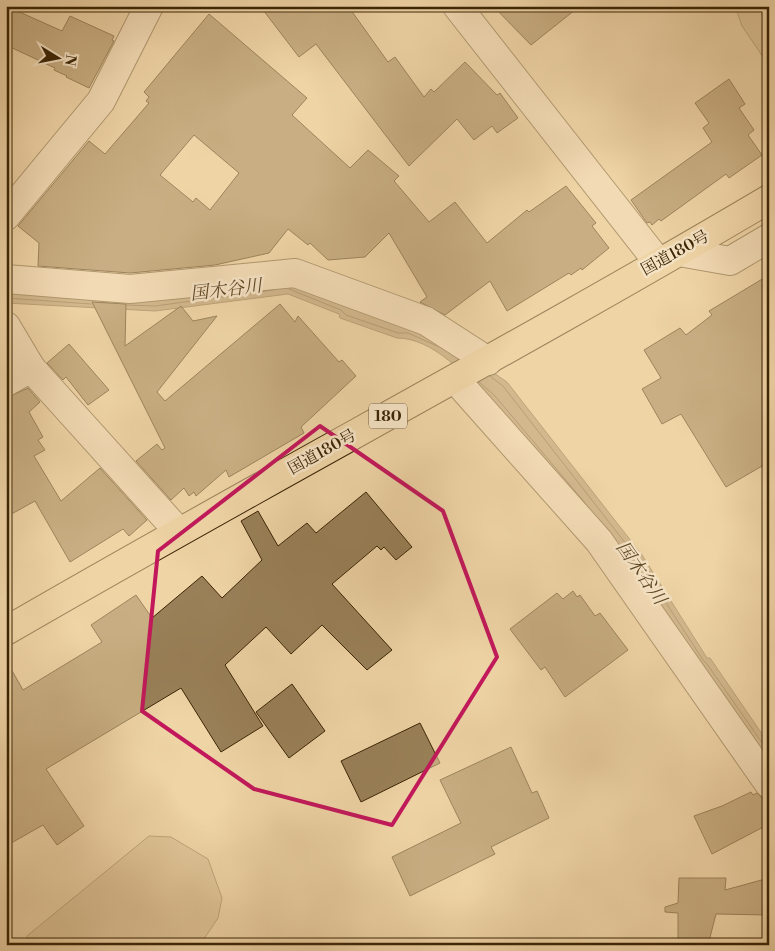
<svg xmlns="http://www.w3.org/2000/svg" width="775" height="951" font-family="'Libre Bodoni','Noto Serif JP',serif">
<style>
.green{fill:#d0b68a;stroke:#866e47}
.water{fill:#b2986f;stroke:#826a44}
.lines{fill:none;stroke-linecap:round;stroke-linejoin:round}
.shore{stroke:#765e3a;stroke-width:1}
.building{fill:#998058;stroke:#3b2504;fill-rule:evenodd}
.minor-casing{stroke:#68512c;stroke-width:30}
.trunk-casing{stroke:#3b2504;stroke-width:30}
.minor{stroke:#f5e3c5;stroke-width:28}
.trunk{stroke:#efd4a6;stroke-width:28}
.marked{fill:none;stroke:#c2185b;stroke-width:4;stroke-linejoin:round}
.labels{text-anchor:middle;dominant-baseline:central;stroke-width:5;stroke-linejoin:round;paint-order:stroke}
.shield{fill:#f5e3c5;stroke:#735e3e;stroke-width:1}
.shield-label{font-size:15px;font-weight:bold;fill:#3b2504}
.street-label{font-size:16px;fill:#3b2504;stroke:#f5e3c5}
.water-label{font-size:18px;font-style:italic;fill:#5f4824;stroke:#f5e3c5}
</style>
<rect width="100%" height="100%" fill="#efd4a6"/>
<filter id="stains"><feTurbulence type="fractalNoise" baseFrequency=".004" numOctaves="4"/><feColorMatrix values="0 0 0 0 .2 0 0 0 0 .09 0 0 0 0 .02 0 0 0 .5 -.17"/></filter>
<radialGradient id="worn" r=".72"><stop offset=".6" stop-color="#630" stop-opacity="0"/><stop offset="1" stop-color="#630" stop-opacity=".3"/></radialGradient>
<g class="green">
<path d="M735 6H769V66L742 26Z"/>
<path d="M149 836 171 837 208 859 222 898 218 918 200 945H29L27 936Z"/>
</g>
<path class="water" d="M292 277 438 335 507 382 642 555 707 658H710L769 744V770L491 399C466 376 433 338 397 338L340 318 339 314 288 294 155 311 6 303V286Z"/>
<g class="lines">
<g class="shore">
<path d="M289 289 341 310 346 315 398 333H408L437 346"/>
<path d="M6 298 91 304"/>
<path d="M127 305 155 306 274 290"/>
<path d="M490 376 503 386 637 558 703 660 707 664 763 744 769 746"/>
<path d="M479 382 495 396 586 504"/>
</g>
</g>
<g class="building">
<path d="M6 6 62 31 70 16 114 36 112 40 114 41 89 88 66 77 67 76 54 70 55 68 6 45Z"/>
<path d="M260 6H348L388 62 395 57 424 97 431 89 434 92 465 62 497 95 500 93 518 118 497 133 492 126 474 140 457 119 409 166 316 44 299 57Z"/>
<path d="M493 6H580L531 45Z"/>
<path d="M209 14 307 98 292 115 350 168 368 150 399 176 394 181 429 222 455 202 487 243 527 210 529 212 566 186 596 223 592 226 609 248 582 270 581 268 571 275 569 273 507 311 490 281 445 315 420 302 427 297 389 233 365 257 328 260 310 243 308 245 288 229 269 253 215 265 130 273 38 266 39 243 18 226 89 141 105 154 149 103 146 101 149 97 144 92ZM194 135 239 173 210 210 196 198 193 202 160 175Z"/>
<path d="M729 79 745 104 739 108 754 130 748 135 762 155 729 178 726 174 661 221 659 219 652 225 650 222 647 223 631 200 712 142 703 128 709 123 695 103Z"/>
<path d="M769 275V462L726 487 681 414 662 424 642 389 661 378 644 350 680 328 686 335 712 315 709 311Z"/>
<path d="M92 302 126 304 125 346 181 306 193 321 217 316 157 392 165 401 280 304 295 322 298 316 339 362 342 360 356 376 301 427 304 433 229 477 226 470 196 496 194 492 189 496 184 488 171 500 136 461 157 444 162 450 165 448Z"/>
<path d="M69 344 109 390 88 405 66 377 63 380 47 363Z"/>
<path d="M28 388 40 402 29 412 43 437 38 440 45 450 34 456 61 501 100 468 147 520 129 536 123 529 70 562 35 501 6 517V398Z"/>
<path d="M366 492 412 547 396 560 384 547 381 550 377 546 332 584 392 650 367 670 322 625 291 654 266 627 225 665 263 726 221 752 181 688 46 769 84 826 57 845 43 825 6 846V660L23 690 102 642 91 625 136 595 152 618 202 576 222 598 262 560 241 521 258 511 278 546 307 523 316 533Z"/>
<path d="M573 591 577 597 580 595 595 616 600 613 628 650 565 697 545 667 541 670 510 629 557 593 563 599Z"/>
<path d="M292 684 325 731 289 758 256 712Z"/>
<path d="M420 723 440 763 361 802 341 761Z"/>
<path d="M511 747 532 793 537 791 549 818 491 847 495 854 410 896 392 857 461 823 440 780Z"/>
<path d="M751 792 753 795 757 793 762 798 769 811V824L712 854 694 816 722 806Z"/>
<path d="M679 878H726L725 890 769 878V915L716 914 708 945H678V913L665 912V907L678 903Z"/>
</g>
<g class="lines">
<defs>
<g id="minor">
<path d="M457 6 658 262"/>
<path d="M6 216 101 101 149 6"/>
<path d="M679 252 730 261 769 238"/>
<path d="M6 279 130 289 295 273 426 321 488 361"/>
<path d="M6 326 31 368 178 531"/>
<path d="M455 379 599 541 769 784"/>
<path d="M6 382 31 368"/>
</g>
<path id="trunk" d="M6 631C259 484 517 348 769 199"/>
</defs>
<use href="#minor" class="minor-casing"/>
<use href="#trunk" class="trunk-casing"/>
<use href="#minor" class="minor"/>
<use href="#trunk" class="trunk"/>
</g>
<path d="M0 0H775V951H0ZM320 426 443 511 497 657 392 825 254 789 142 711 158 551Z" fill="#efd4a6" fill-opacity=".55" fill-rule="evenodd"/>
<path class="marked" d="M320 426 443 511 497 657 392 825 254 789 142 711 158 551Z"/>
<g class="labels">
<rect class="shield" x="369" y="403.5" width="38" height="25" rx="4"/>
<g class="shield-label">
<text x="388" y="416">180</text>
</g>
<g class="street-label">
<text transform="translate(675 253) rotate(-29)">国道180号</text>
<text transform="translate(322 452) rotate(-29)">国道180号</text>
</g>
<g class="water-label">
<text transform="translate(226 290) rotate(-7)">国木谷川</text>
<text transform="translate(641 573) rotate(55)">国木谷川</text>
</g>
</g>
<rect width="775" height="951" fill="none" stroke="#efd4a6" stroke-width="25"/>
<rect x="8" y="8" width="760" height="936" fill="none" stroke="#3b2504" stroke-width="2.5"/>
<rect x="12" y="12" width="750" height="926" fill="none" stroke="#3b2504"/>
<g transform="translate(58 58) rotate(100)" stroke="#f5e3c5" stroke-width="4" paint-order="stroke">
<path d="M0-4L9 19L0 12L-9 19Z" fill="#3b2504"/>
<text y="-8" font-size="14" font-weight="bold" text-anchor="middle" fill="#3b2504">N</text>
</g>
<rect width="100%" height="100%" filter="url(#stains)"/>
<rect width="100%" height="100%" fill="url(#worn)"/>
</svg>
